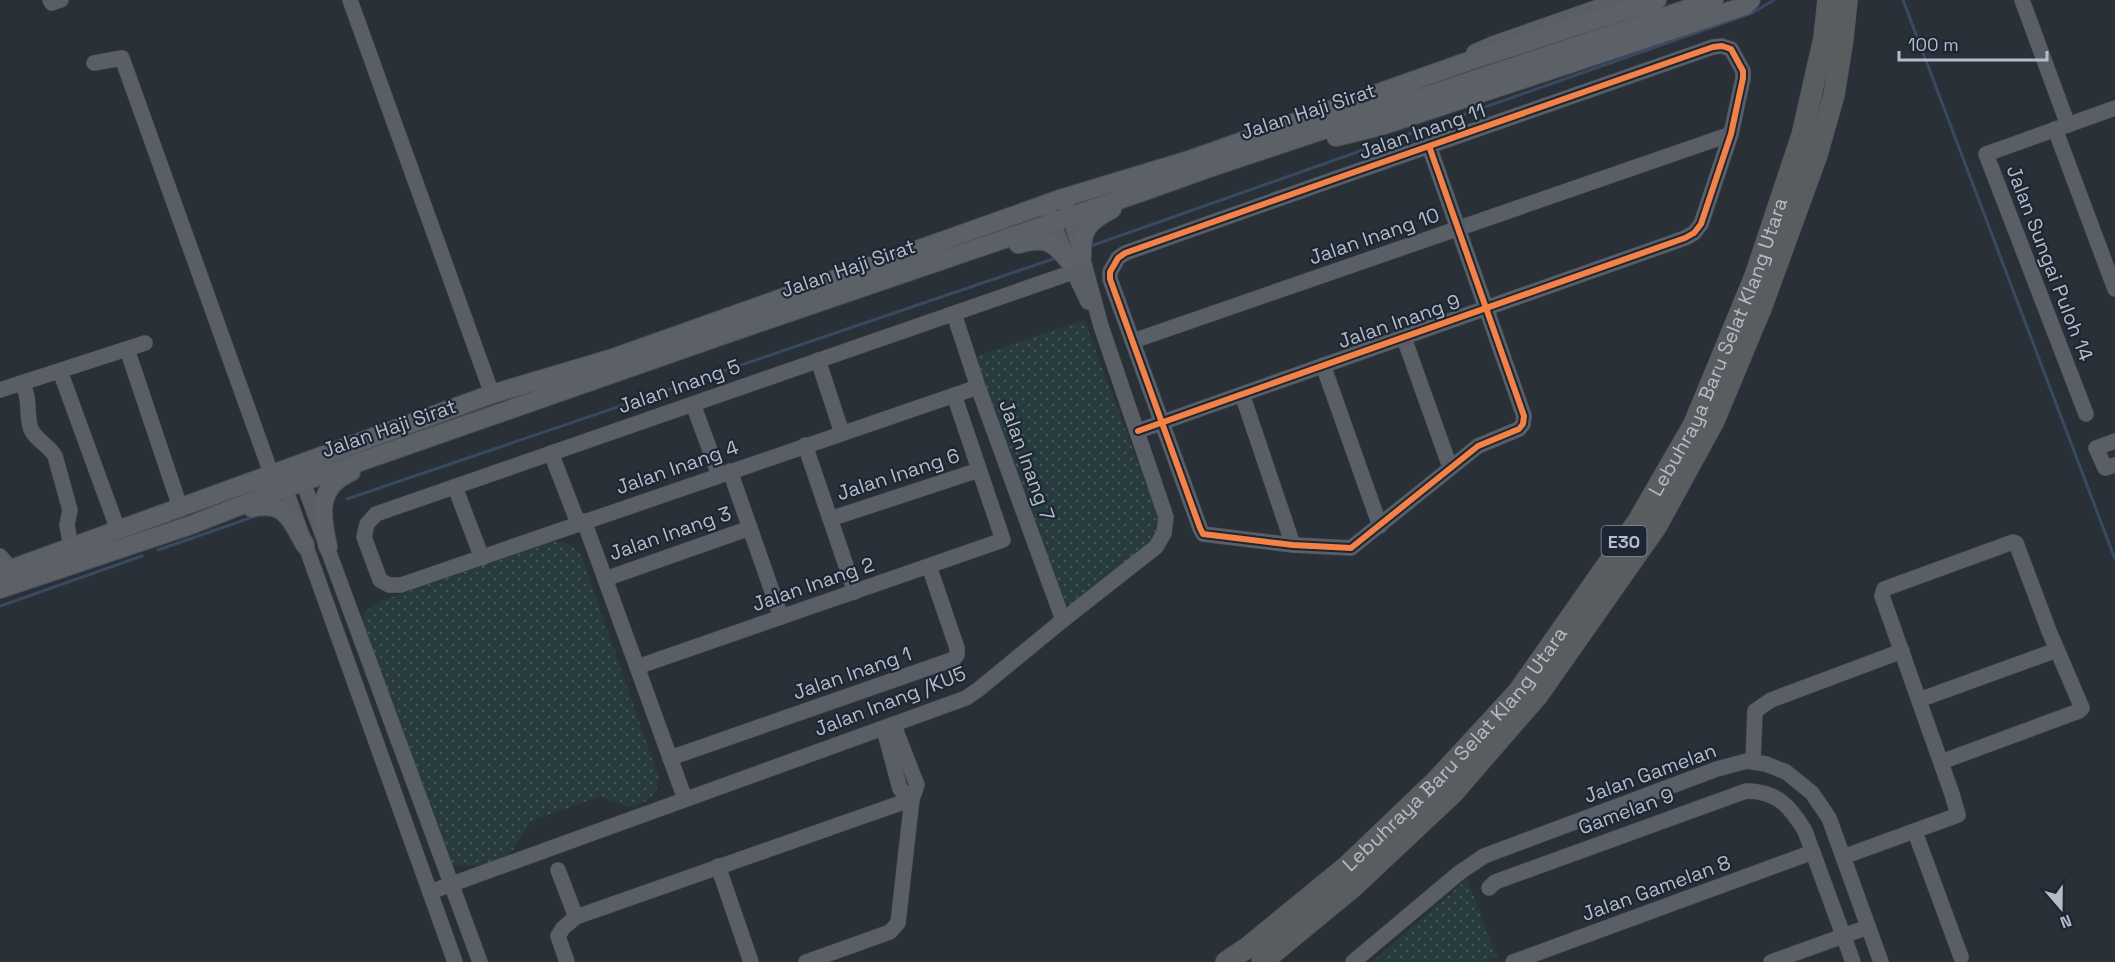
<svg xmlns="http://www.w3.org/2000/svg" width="2115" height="962" font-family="'Space Grotesk',sans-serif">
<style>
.grass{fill:url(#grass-dots)}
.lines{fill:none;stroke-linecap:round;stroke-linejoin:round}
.stream{stroke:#384963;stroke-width:3}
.minor-casing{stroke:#484c53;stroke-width:16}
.major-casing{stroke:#484c55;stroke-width:20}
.highway-casing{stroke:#474c53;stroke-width:22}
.minor{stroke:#5a5e66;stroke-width:15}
.major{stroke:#5c6168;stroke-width:18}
.highway{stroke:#5a5d60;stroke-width:21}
.cycleway-casing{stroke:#1d2633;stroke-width:10}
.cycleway{stroke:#f48246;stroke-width:6}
.labels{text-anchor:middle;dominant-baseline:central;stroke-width:4.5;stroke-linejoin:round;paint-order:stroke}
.shield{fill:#1d2633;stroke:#878f9c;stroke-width:1.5}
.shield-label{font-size:18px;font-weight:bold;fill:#b4bcc9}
.street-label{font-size:20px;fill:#b4bcc9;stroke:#1d2633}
</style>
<defs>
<pattern id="grass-dots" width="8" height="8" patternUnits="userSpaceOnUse" patternTransform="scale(1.5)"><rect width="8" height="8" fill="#273a3e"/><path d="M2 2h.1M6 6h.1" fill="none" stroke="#445559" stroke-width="1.8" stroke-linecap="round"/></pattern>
</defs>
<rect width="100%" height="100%" fill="#2a3038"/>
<g class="grass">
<path d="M1084 320 1160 520 1158 533 1151 543 1077 602 1067 605 1063 599 974 357Z"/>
<path d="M553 541C565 542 572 545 581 554L659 779C659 795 641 809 624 806 617 805 608 799 601 796L530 822 513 850 502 858 482 865 463 866 454 865 448 861 362 629 365 612 381 601Z"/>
<path d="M1467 879 1497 957 1483 962H1372Z"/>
</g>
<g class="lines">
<g class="stream">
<path d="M1903 0 2115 559"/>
<path d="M1088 247 1752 13 1774 0"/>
<path d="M347 499 1056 258"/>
<path d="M158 550 256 516"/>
<path d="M0 606 142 556"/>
</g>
<defs>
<g id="minor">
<path d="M50 0 52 3 61 0"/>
<path d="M350 0 492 394"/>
<path d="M2022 0 2068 125"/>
<path d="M1474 52 1492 44 1618 0"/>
<path d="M94 63 122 58 271 473"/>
<path d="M2055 129 2115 289"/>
<path d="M1049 212 1068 260 1088 302"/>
<path d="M954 314 978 387 1063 620"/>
<path d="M1404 338 1450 467"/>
<path d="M1133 341 1731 134"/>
<path d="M127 349 180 507"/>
<path d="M818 360 842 433"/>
<path d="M1323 365 1380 526"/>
<path d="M60 371 118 530"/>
<path d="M21 383C31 397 26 410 30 426 33 439 49 445 55 456L70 510 67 525 71 547"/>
<path d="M978 387 401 585H389L380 580 364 537 367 524 376 514 1073 272"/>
<path d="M0 390 145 343"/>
<path d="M1242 394 1293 545"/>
<path d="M693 404 719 475"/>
<path d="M2086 414 1986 154 2115 108"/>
<path d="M1138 431C1320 366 1503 304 1685 238L1694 233 1701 224 1731 134 1743 78V71L1731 49 1722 46 1713 47 1346 175 1125 253 1118 258 1110 272V279L1200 528 1203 534 1293 545 1351 548 1478 446 1519 429 1523 424 1524 416 1429 146"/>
<path d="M2115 441 2096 448 2105 468 2115 465"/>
<path d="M805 445 855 592"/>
<path d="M551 453 578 523"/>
<path d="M730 471 781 617"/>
<path d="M303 482 480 962"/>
<path d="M455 487 482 558"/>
<path d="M285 488 455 962"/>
<path d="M830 519 979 470"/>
<path d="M584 521 685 799"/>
<path d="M0 556 11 569"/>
<path d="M605 579 750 528"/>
<path d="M637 667 1003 540 954 395"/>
<path d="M1919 700 2057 650"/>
<path d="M884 729 900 789 912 799"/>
<path d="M670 758 954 659 957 655V648L929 566"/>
<path d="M1753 762 1755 711 1771 700 1902 651"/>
<path d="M1915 832 1961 957"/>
<path d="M1843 857 1958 815 1952 794 1882 596 1884 589 2013 542 2016 543 2049 631 2082 708 2079 711 1941 762"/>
<path d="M718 866 751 962"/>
<path d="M558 870 576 917"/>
<path d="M1489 888 1495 882 1746 791C1777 791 1790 806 1805 831L1853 962"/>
<path d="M430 892 966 698 979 689 1063 620 1156 547 1164 533 1166 517 1101 326 1082 256 1066 205"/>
<path d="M567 962 558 936 563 928 576 917 912 799"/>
<path d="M806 962 890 932 898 923 912 799 917 785 894 726"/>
<path d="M1353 962 1459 873 1484 856 1717 769 1747 761 1766 764 1786 772 1812 793 1829 818 1881 962"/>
<path d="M1513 962 1813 852"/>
<path d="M1771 962 1868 927"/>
</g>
<g id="major">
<path d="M1336 137 1381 126 1745 6 1751 0"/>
<path d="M1018 244C1044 237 1052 240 1068 260"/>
<path d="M1082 256C1081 229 1088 222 1112 209"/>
<path d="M252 508C285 500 291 520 305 545"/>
<path d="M328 547C321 515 316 487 351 472"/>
<path d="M0 573 492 394 613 358 1063 198 1192 159 1466 62 1657 0"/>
<path d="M0 589 191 525 285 488 729 333 1139 193 1212 167 1714 0"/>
</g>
<g id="highway">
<path id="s1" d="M1226 962 1247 948 1346 867 1436 781 1518 692 1638 521 1694 424 1755 276 1802 135 1824 38 1828 0"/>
<path d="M1262 962 1353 887 1453 793 1538 695 1656 527 1714 421 1762 306 1817 155 1834 95 1843 39 1847 0"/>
</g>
</defs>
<use href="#minor" class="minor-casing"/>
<use href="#major" class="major-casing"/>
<use href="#highway" class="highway-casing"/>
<use href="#minor" class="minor"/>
<use href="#major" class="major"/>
<use href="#highway" class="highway"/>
<defs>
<path id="cycleway" d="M1138 431C1320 366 1503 304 1685 238L1694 233 1701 224 1731 134 1743 78V71L1731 49 1722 46 1713 47 1346 175 1125 253 1118 258 1110 272V279L1200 528 1203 534 1293 545 1351 548 1478 446 1519 429 1523 424 1524 416 1429 146"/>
</defs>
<use href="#cycleway" class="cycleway-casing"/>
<use href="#cycleway" class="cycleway"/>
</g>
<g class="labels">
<rect class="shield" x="1601.5" y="526" width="45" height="30" rx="4.5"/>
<g class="shield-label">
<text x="1624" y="541">E30</text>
</g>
<g class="street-label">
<text transform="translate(1308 111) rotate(-18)">Jalan Haji Sirat</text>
<text transform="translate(1422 131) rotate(-19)">Jalan Inang 11</text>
<text transform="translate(1374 236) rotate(-19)">Jalan Inang 10</text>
<text transform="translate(2050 263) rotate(69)">Jalan Sungai Puloh 14</text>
<text transform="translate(848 268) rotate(-19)">Jalan Haji Sirat</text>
<text transform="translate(1399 321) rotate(-19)">Jalan Inang 9</text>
<text stroke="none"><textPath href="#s1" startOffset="800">Lebuhraya Baru Selat Klang Utara</textPath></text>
<text transform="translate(679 386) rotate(-19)">Jalan Inang 5</text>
<text transform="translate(389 428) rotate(-19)">Jalan Haji Sirat</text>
<text transform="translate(1027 460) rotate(70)">Jalan Inang 7</text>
<text transform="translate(677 467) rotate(-19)">Jalan Inang 4</text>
<text transform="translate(898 474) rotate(-18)">Jalan Inang 6</text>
<text transform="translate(670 533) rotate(-19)">Jalan Inang 3</text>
<text transform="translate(813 584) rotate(-19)">Jalan Inang 2</text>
<text transform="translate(852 673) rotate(-19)">Jalan Inang 1</text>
<text transform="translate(890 701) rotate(-21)">Jalan Inang /KU5</text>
<text stroke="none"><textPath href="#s1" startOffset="314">Lebuhraya Baru Selat Klang Utara</textPath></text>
<text transform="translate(1650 773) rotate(-20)">Jalan Gamelan</text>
<text transform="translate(1626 811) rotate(-20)">Gamelan 9</text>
<text transform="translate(1656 888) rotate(-20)">Jalan Gamelan 8</text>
</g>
</g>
<g transform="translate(2061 908) rotate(160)" stroke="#1d2633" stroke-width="4.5" paint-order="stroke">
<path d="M0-4.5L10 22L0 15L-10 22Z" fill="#b4bcc9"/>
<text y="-9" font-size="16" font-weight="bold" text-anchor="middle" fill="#b4bcc9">N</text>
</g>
<path d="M1899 51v9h148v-9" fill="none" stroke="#b4bcc9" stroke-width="3"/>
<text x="1908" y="51" font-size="18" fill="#b4bcc9" stroke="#1d2633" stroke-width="4.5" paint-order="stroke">100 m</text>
</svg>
